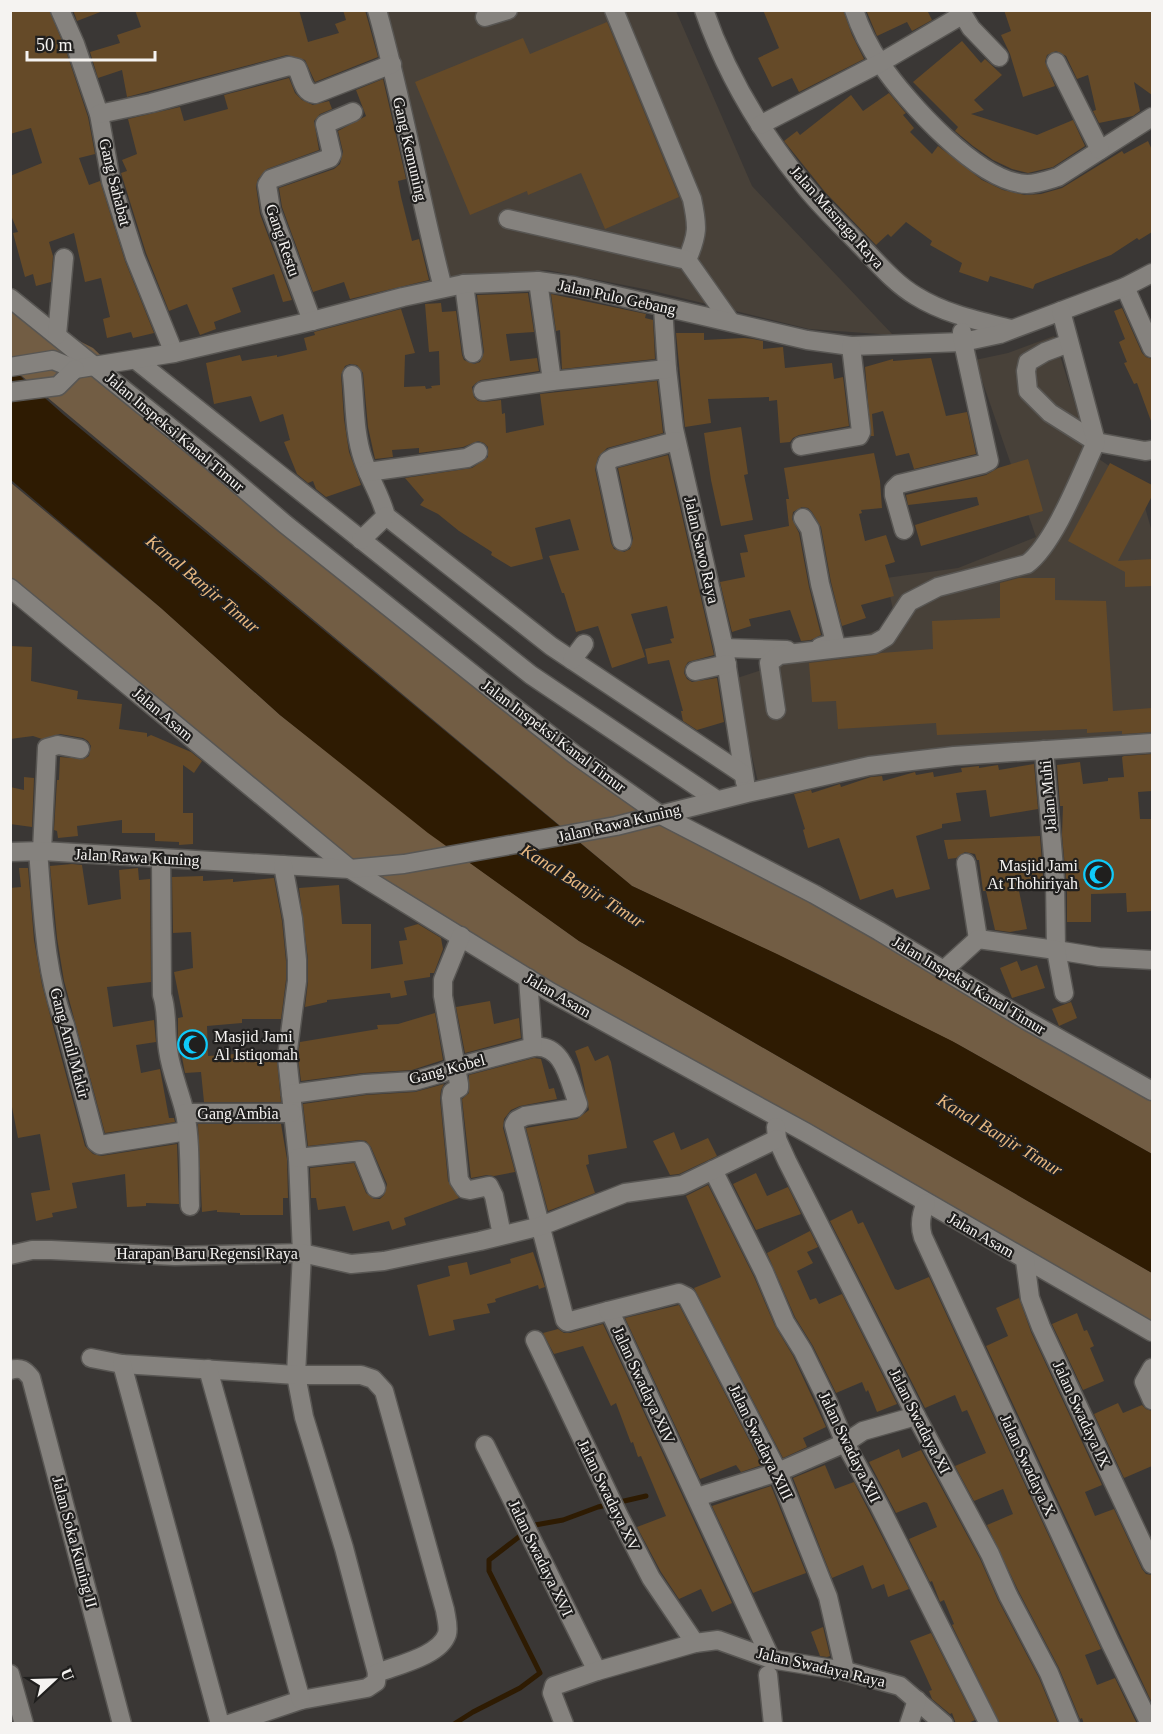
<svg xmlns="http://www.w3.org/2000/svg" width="1163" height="1734" font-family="'Times New Roman',serif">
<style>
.built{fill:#484139}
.green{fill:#725d44}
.water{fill:#2e1b02}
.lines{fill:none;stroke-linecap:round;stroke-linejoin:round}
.stream{stroke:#2e1b02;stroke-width:5}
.building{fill:#654a28}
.minor-casing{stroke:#585653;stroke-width:21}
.minor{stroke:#85827e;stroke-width:18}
.labels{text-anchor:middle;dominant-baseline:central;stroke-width:4.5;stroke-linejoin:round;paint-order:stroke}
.street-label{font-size:16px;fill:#f5f3f1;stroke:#201f1e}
.poi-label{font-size:16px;fill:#f5f3f1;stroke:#201f1e;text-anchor:end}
.water-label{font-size:18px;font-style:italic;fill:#e8b880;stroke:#201f1e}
</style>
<rect width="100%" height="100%" fill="#3a3735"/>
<g class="built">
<path d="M374 11H676L752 186 893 335 809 329 649 290 547 270 484 276 440 285Z"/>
<path d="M1054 336 1090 453 1139 486 1152 532V743L904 752 758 782 734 679 833 647 896 623 886 578 958 568 1036 537 975 360 1008 353Z"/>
</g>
<g class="green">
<path d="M10 298 50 326 93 348 214 464 593 768 1152 1090V1154L959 1045 814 972 632 886 11 367Z"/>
<path d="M10 482 161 608 280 715 459 855 579 941 1152 1273V1332L350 869 11 588Z"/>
</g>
<path class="water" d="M10 367 64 415 632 886 777 954 952 1041 1152 1154V1273L579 941 428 833 280 715 161 608 11 480Z"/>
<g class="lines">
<g class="stream">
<path d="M535 1525 563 1520 598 1507 646 1496"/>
<path d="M454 1724 473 1712 520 1688 540 1673 489 1571V1560L520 1536"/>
</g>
</g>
<g class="building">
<path d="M10 10H49L65 48 88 117 95 154 79 158 89 185 100 181 125 261 154 333 133 338 131 332 107 338 103 319 110 317 101 278 85 282 74 233 49 242 53 256 51 282 36 286 33 274 25 277 13 233 18 232 10 213V176L42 163 31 128 10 134Z"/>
<path d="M73 10H102L103 11 77 21Z"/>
<path d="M135 10H299L308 42 339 33 335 24 346 20 343 10H365L378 57 315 82 305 60 287 55 127 97 122 70 98 78 90 52 120 43 117 35 141 27Z"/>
<path d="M763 10H843L852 35 864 59 799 92 792 78 772 87 758 58 779 48Z"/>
<path d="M866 10H930L928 12 932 20 912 31 907 22 877 36Z"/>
<path d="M1004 10H1152V95L1134 82 1140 111 1133 116 1099 123 1093 111 1096 110 1088 75 1077 79 1066 56 1056 51 1047 55 1045 62 1055 86 1023 97 1010 54 1001 35 1011 31Z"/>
<path d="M607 22 679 197 605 229 581 173 528 195 527 191 470 215 415 82 523 38 530 54Z"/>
<path d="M962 41 981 63 985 59 1002 75 974 100 984 110 971 114 1037 135 1073 120 1085 146 1053 167 1028 173 1012 169 993 160 973 146 955 131 958 127 913 82Z"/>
<path d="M289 78 295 93 302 100 313 105 329 101 332 109 320 114 314 121 319 150 267 169 258 179 256 186 260 214 292 300 283 302 274 274 232 288 241 312 214 322 216 329 200 335 187 304 169 311 146 253 121 173 127 171 122 160 137 154 128 119 180 107 184 121 228 109 224 95Z"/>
<path d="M383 79 406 179 398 181 401 197 412 241 419 239 429 280 350 299 344 282 313 292 282 207 279 188 334 169 340 164 343 152 338 131 366 116 356 90Z"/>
<path d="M889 93 904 111 906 113 903 115 914 128 910 132 932 154 938 146 982 180 1003 190 1025 195 1041 194 1062 188 1122 151 1124 154 1148 141 1152 150V232L1139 240 1137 238 1111 255 1035 284 1033 289 990 276 988 282 959 272 962 263 930 245 932 241 906 222 891 237 888 234 876 245 825 192 784 141 797 131 800 135 851 95 863 111Z"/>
<path d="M528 293 534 332 506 334 510 361 537 358 539 371 481 380 476 383 472 387 474 397 478 401 484 402 501 400 502 414 505 413 506 433 544 425 540 394 657 381 663 433 607 448 598 457 595 469 611 543 614 549 624 552 630 549 633 539 618 468 668 455 714 655 688 662 685 667 684 673 687 679 692 682 717 678 724 722 697 730 683 721 681 711H683L669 660 648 664 645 649 672 643 670 639 674 638 667 606 631 614 645 657 612 668 598 626 576 632 564 593H562L549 556 579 550 570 519 535 528 543 559 511 567 491 555 492 552 459 531 438 514 420 505 424 500 405 478 472 468 488 457V447L484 443 478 441 463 447 419 453V448L392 450 393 457 375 459 368 427 363 373 357 365 350 364 345 366 341 375 344 419 349 452 361 485 326 497 316 489 313 481 308 483 297 474 284 442 290 440 283 414 260 422 251 396 214 404 206 363 240 355 242 361 277 355V357L307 350 304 338 315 335 314 332 401 309 415 353 405 355 404 387 425 386 426 389 432 388 431 386 440 385 439 351 429 352 425 304 441 303 442 312 456 311 462 355 464 360 474 364 480 362 484 352 477 295Z"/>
<path d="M551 294 646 314 645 318 653 320 655 359 562 369 560 330 556 331Z"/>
<path d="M1122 308 1142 353 1146 357 1152 359V421H1151L1137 383 1134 384 1124 363 1127 362 1119 342 1125 339 1114 311Z"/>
<path d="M676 333H704V340L744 338 753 339 763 341V349L783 347 785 368 832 363 834 379 843 377 849 426 799 435 793 438 790 442 780 443 777 400 769 401V397L708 399 711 423 685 427Z"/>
<path d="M931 358 946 416 967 412 976 454 914 469 909 453 896 456 883 411 872 414 874 436H871L865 367 893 359V361Z"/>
<path d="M741 427 748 474 744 475 753 520 721 526 711 480 704 433Z"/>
<path d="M874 453 880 481 882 508 861 510 862 513 859 514 865 541 886 535 895 562 885 565 894 596 861 605 866 618 842 626 831 582 821 527 812 512 808 508 802 507 793 512 792 519 799 533 809 587 821 635 811 640 801 641 790 610 749 619 751 626 732 632 720 582 745 577 740 553 748 552 744 535 789 526 786 499H789L784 468Z"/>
<path d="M1028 459 1043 511 921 546 915 525 979 505 977 497 908 505 906 495 986 475 998 468Z"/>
<path d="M1110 463 1152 485V496L1118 561 1152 559V586L1125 587V572L1068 541Z"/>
<path d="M1019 578H1055V600L1106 601 1113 711 1152 708V732L1122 734V731L1087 733V729L937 735 936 723 838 729 836 701 812 702 809 663 875 655 881 653 933 649 932 621 1000 618V583Z"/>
<path d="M10 646 32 647 31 681 78 691 77 699 122 704 119 729 147 733V737L151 735 191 752 202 761 194 773 183 765V813H193V844L179 845V842L155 841V833H122V820L77 826 78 836 58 838 57 831 54 830 57 780H59L60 757 84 759 89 756 91 746 88 741 83 738 60 734 42 739 33 736 10 739Z"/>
<path d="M1152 754V791L1138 792 1140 819H1152V911L1127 912 1126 893 1091 894V922H1067V889L1062 835 1063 806H1060L1057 765 1080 762 1083 784 1108 781V778L1124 777 1122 757 1124 756Z"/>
<path d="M1034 764 1038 809 990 817 986 790 956 793 961 821 942 824V828L916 836 930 889 896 898 893 889 860 900 839 838 808 848 803 830 805 829 794 794 811 790 812 793 840 784 841 787 871 777 882 776 883 781 915 772 916 775 933 772 934 777 962 772 961 768 979 766V768L998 765 999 770Z"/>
<path d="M24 777 34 778 32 827 10 824V787L24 790Z"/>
<path d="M1040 836 1044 890 1019 891 1027 929 1010 932 995 930 986 891H983L979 860H977L975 854 965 852 956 858 948 859 944 840Z"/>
<path d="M72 864 82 865 88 905 121 899 119 870 138 868 139 880 150 879 151 982 107 987 113 1027 154 1020 156 1042 136 1045 141 1073 160 1069 169 1118H174L175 1122 105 1133 64 981 57 938 50 866Z"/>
<path d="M19 868H28L34 940 42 985 85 1146 93 1154 101 1156 177 1144 179 1204 146 1203V1206L127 1207 125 1174 72 1183 77 1208 52 1213 53 1217 36 1221 31 1193 50 1190 40 1134 18 1138 12 1107H10V888L21 887Z"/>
<path d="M203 876V881L233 879V882L274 878 282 921 286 961V980L281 1019H242V1023L207 1026 208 1056 276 1051 281 1102H204L201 1072 185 1073 178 1036V1018L183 1017 174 972 193 968 191 932 173 933 172 877Z"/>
<path d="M339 885 342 924H371V969L403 964 399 941 407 940 404 928 418 924 441 938 443 949 434 973H430V977L404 981 407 995 391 998 390 993 327 1000V1002L305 1007 308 982V959L299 888Z"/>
<path d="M1017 961 1021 971 1037 965 1045 988 1012 998 1000 968Z"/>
<path d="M490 1001 494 1024 519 1018 521 1038 465 1053 456 1007Z"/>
<path d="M1071 1002 1077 1018 1059 1026 1052 1009Z"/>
<path d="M435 1013 443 1060 412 1070 363 1073 301 1081 298 1057 300 1042 378 1029 377 1025 398 1024Z"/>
<path d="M588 1046 595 1061 608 1055 611 1062 627 1148 588 1155 589 1164 586 1165 595 1193 548 1211 526 1128 577 1119 589 1110 580 1065 575 1051Z"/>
<path d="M534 1058 541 1059 549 1089 554 1088 557 1099 520 1106 511 1110 504 1119 503 1128 515 1172 494 1176 487 1175 471 1178 462 1099 469 1093V1075Z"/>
<path d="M444 1084 441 1090 440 1099 448 1181 459 1198 404 1218 406 1225 392 1230 389 1221 353 1231 345 1206 318 1210 316 1198H311L310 1168 354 1163 366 1193 374 1199H380L384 1195 387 1184 371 1147 366 1141 360 1140 308 1146 303 1104 366 1095 415 1092Z"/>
<path d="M198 1124H281L287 1159 288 1198H283V1215H240V1213L217 1212V1210L202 1212Z"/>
<path d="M674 1132 681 1150 708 1138 717 1156 679 1174 670 1175 653 1141Z"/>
<path d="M756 1173 767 1196 788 1187 801 1214 756 1230 733 1184Z"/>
<path d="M708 1185 754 1277 775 1326 793 1356 826 1427 803 1438 807 1447 783 1458 694 1288 721 1277 686 1196Z"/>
<path d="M852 1210 858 1224 863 1222 895 1289 898 1290 929 1277 1101 1649 1085 1655 1097 1685 1115 1678 1137 1724H1084L1082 1718 1080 1719 1059 1668 1018 1590 987 1525 1013 1514 1003 1489 974 1501 955 1466 986 1453 967 1410 962 1412 955 1395 925 1408 830 1221Z"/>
<path d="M810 1231 818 1247 807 1252 813 1263 797 1271 810 1300 816 1298 819 1304 842 1294 897 1404 877 1412 868 1390 866 1392 862 1382 836 1393 813 1346 795 1317 767 1253Z"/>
<path d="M533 1252 545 1287 539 1289 538 1285 495 1299 496 1302 487 1304 490 1313 453 1320 455 1330 429 1336 417 1285 450 1276 448 1266 467 1262 470 1275 511 1263 510 1259Z"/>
<path d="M1019 1298 1031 1332 1102 1485 1085 1492 1095 1516 1114 1509 1142 1569 1146 1574 1152 1575V1703L986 1346 1008 1336 996 1308Z"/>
<path d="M679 1305 762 1465 741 1472 736 1465 700 1479 625 1318Z"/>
<path d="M1077 1313 1084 1331 1087 1330 1094 1346 1090 1348 1104 1381 1083 1390 1052 1324Z"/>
<path d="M603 1324 732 1603 712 1612 701 1589 679 1599 661 1572 637 1527 666 1516 641 1456 638 1457 633 1442 631 1443 616 1403 611 1406 583 1346 554 1354 543 1333 558 1329 564 1333H570Z"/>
<path d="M1118 1403 1123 1413 1142 1405 1146 1409 1152 1411V1466L1124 1478 1094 1414Z"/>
<path d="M899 1449 902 1458 921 1450 980 1559 998 1600 1039 1678 1058 1724H1000L952 1625 954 1624 944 1600 940 1602 932 1581 930 1582 909 1539 937 1527 927 1503 924 1502 896 1513 869 1462Z"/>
<path d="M825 1465 835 1489 854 1482 909 1589 888 1597 884 1584 872 1589 863 1565 832 1578 793 1478Z"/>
<path d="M771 1486 806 1573 753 1593 712 1506Z"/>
<path d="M823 1627 830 1656 827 1657 820 1656 811 1632Z"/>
<path d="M931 1633 975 1720 966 1724H956L952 1713 950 1714 932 1699 929 1691 932 1690 910 1641Z"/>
</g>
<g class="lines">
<defs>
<g id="minor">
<path d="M60 10 75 44 99 114 111 181 135 257 174 353"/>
<path d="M377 10C403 102 419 196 443 288"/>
<path d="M614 10 692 199C698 227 698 234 687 260"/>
<path d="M704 10C726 74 761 132 803 184 820 206 840 224 859 244 877 262 894 283 916 296 945 314 979 321 1011 329"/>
<path d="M854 10C860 28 870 48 881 64 906 101 979 183 1027 184 1037 184 1048 180 1058 177L1152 117"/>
<path d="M960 10 971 28 999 57"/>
<path d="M485 17 508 10"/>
<path d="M1056 62 1100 150"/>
<path d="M99 114 151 103 289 66 297 68C302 78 303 93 315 94L392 64"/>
<path d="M760 125 880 63 962 15"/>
<path d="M508 219 687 260 730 321"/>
<path d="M538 281 552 381"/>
<path d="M464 284 473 353"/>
<path d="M1125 287 1152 348"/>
<path d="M10 298 207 457 285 524 499 695 574 754 659 814 814 894 879 931 1026 1020 1152 1091"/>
<path d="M663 307 667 369 674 429 724 648 745 782"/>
<path d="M312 321 271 210 267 185 271 179 330 158 332 154 325 124 353 112"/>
<path d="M57 335 64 258"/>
<path d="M1069 343 1045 352 1028 362 1026 371 1028 391 1050 413 1096 442 1145 451 1152 450"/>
<path d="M136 360 531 675 717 800"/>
<path d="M10 367 53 360 75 369 174 353 312 321 403 297 464 284 538 281 574 286 807 340 851 346 963 342 1000 334 1125 287 1152 273"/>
<path d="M352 375C355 402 354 433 363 459 370 480 380 494 386 516L551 646 743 774"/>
<path d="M483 391 552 381 667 369"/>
<path d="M10 392 58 386 75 369"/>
<path d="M801 446 859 436 861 432 851 346"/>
<path d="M368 472 467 458 478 452"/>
<path d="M803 518 810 529 820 584 835 642 820 647"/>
<path d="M904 530 894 495V489L899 484 983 464 989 461 963 342 962 332"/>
<path d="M361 540 386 516"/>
<path d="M622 541 606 467 608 461 613 458 676 441"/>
<path d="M10 588 350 869 550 992 805 1132 1152 1332"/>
<path d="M724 648 787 650"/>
<path d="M572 660 584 644"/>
<path d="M695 671 727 664"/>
<path d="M776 710 769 663 779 655 874 644 886 637 909 602 938 587 1027 564C1055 543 1081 474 1096 442L1061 311"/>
<path d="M1044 750 1055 880 1056 950 1099 957 1152 960"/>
<path d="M38 851C43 908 44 971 65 1025L96 1142 100 1145 187 1131"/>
<path d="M42 851 47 748 58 745 80 749"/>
<path d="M10 852 42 851 350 869 404 864 616 826 747 793 869 766 954 756 1152 743"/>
<path d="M161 858 162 995C168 1012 165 1032 168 1050 171 1072 180 1092 185 1113 191 1143 189 1175 190 1206"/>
<path d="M966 863 978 939"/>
<path d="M283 865 293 919 297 960V981L287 1057 298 1158 302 1253 296 1375 304 1417 344 1548 377 1673"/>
<path d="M461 936 443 980V996L459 1084V1088L452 1092 451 1098 459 1180 465 1189 470 1190 489 1186 494 1196 502 1235"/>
<path d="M944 970 978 939 1056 950 1064 993"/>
<path d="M533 1047C564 1043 569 1081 578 1104L575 1108 525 1116 517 1120 514 1125 565 1320 567 1322 608 1311 612 1316 771 1659"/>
<path d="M291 1094 365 1084 414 1081 442 1073 456 1067 533 1047 528 978"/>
<path d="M185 1113H292"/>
<path d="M776 1127 777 1139 787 1161 916 1416 990 1554 1008 1595 1049 1673 1070 1724"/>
<path d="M298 1158 361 1151 376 1188"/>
<path d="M713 1170 764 1272 785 1322 803 1351 828 1402 845 1443 879 1505 989 1724"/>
<path d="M926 1203C921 1214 919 1225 923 1237L1110 1642 1150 1724"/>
<path d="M10 1255 32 1250H51L175 1256 302 1253 351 1264 384 1261 480 1241 541 1226 625 1193 682 1185 777 1139"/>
<path d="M1025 1260 1030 1298 1041 1327 1152 1564"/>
<path d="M608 1311 679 1293 687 1297 778 1472 828 1597 845 1671"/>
<path d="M535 1340 618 1514 651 1578 695 1643"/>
<path d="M91 1358 122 1364 296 1375H361L373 1379 384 1391 445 1610C446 1617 449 1627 447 1634 440 1656 397 1665 377 1673L376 1682 367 1688 301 1700 229 1724"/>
<path d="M122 1364 220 1724"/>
<path d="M1152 1368 1144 1382 1152 1400"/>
<path d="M208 1369 301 1700"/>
<path d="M10 1370C21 1367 25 1370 31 1378L122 1724"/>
<path d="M485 1445 597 1671"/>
<path d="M697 1497 778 1472 845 1443 863 1431 916 1416"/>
<path d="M10 1674 24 1724"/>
<path d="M768 1675 773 1724"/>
<path d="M564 1724 552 1693 554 1686 597 1671 695 1643 718 1640 771 1659 845 1671 900 1686 944 1724"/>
<path d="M909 1724 917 1700"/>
</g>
</defs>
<use href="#minor" class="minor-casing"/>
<use href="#minor" class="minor"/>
</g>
<defs>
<symbol id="mosque-ring" viewBox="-11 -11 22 22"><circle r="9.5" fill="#201f1e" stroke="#0fcafa" stroke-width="1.5"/><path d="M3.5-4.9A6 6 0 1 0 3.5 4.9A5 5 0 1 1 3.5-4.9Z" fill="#0fcafa"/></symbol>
</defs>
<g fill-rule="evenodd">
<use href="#mosque-ring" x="1082" y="858" width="33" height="33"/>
<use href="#mosque-ring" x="176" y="1028" width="33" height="33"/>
</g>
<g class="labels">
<g class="street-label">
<text transform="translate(410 149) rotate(77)">Gang Kemuning</text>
<text transform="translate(115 182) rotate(76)">Gang Sahabat</text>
<text transform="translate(837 217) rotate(48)">Jalan Masnaga Raya</text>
<text transform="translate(283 240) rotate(71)">Gang Restu</text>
<text transform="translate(617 297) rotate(12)">Jalan Pulo Gebang</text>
<text transform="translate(175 432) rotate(40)">Jalan Inspeksi Kanal Timur</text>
<text transform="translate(702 550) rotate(77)">Jalan Sawo Raya</text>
<text transform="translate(163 714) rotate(40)">Jalan Asam</text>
<text transform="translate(554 736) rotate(37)">Jalan Inspeksi Kanal Timur</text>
<text transform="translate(1048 796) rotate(-95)">Jalan Muhi</text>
<text transform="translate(619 823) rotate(-13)">Jalan Rawa Kuning</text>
<text transform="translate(137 857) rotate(3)">Jalan Rawa Kuning</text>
<text transform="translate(969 985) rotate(31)">Jalan Inspeksi Kanal Timur</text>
<text transform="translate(558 995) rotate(30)">Jalan Asam</text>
<text transform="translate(70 1043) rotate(75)">Gang Amil Makir</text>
<text transform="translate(447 1069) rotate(-15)">Gang Kobel</text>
<text x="238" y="1113">Gang Ambia</text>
<text transform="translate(981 1235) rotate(30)">Jalan Asam</text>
<text x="207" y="1253">Harapan Baru Regensi Raya</text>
<text transform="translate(644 1385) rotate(65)">Jalan Swadaya XIV</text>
<text transform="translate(1082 1414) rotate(65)">Jalan Swadaya IX</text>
<text transform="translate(920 1421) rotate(63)">Jalan Swadaya XI</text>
<text transform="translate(761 1442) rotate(64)">Jalan Swadaya XIII</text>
<text transform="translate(850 1447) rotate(64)">Jalan Swadaya XII</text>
<text transform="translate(1028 1465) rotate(65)">Jalan Swadaya X</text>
<text transform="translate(609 1495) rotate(64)">Jalan Swadaya XV</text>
<text transform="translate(75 1542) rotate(75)">Jalan Soka Kuning II</text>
<text transform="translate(541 1558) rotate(64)">Jalan Swadaya XVI</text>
<text transform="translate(821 1667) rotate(13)">Jalan Swadaya Raya</text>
</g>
<g class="poi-label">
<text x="1078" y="865">Masjid Jami<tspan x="1078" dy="18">At Thohiriyah</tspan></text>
<text x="214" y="1036" text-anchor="start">Masjid Jami<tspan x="214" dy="18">Al Istiqomah</tspan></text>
</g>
<g class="water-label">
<text transform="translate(203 584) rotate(40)">Kanal Banjir Timur</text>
<text transform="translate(583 886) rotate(32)">Kanal Banjir Timur</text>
<text transform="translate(1000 1135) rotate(31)">Kanal Banjir Timur</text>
</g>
</g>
<rect width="1163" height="1734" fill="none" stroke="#f5f3f1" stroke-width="24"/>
<g transform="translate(54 1680) rotate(68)" stroke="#201f1e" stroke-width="4.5" paint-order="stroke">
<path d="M0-4.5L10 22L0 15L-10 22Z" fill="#f5f3f1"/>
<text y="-9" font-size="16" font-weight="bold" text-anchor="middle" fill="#f5f3f1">U</text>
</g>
<path d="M27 51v9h128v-9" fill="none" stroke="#f5f3f1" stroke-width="3"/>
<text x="36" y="51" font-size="18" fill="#f5f3f1" stroke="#201f1e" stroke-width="4.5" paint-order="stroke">50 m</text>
</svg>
